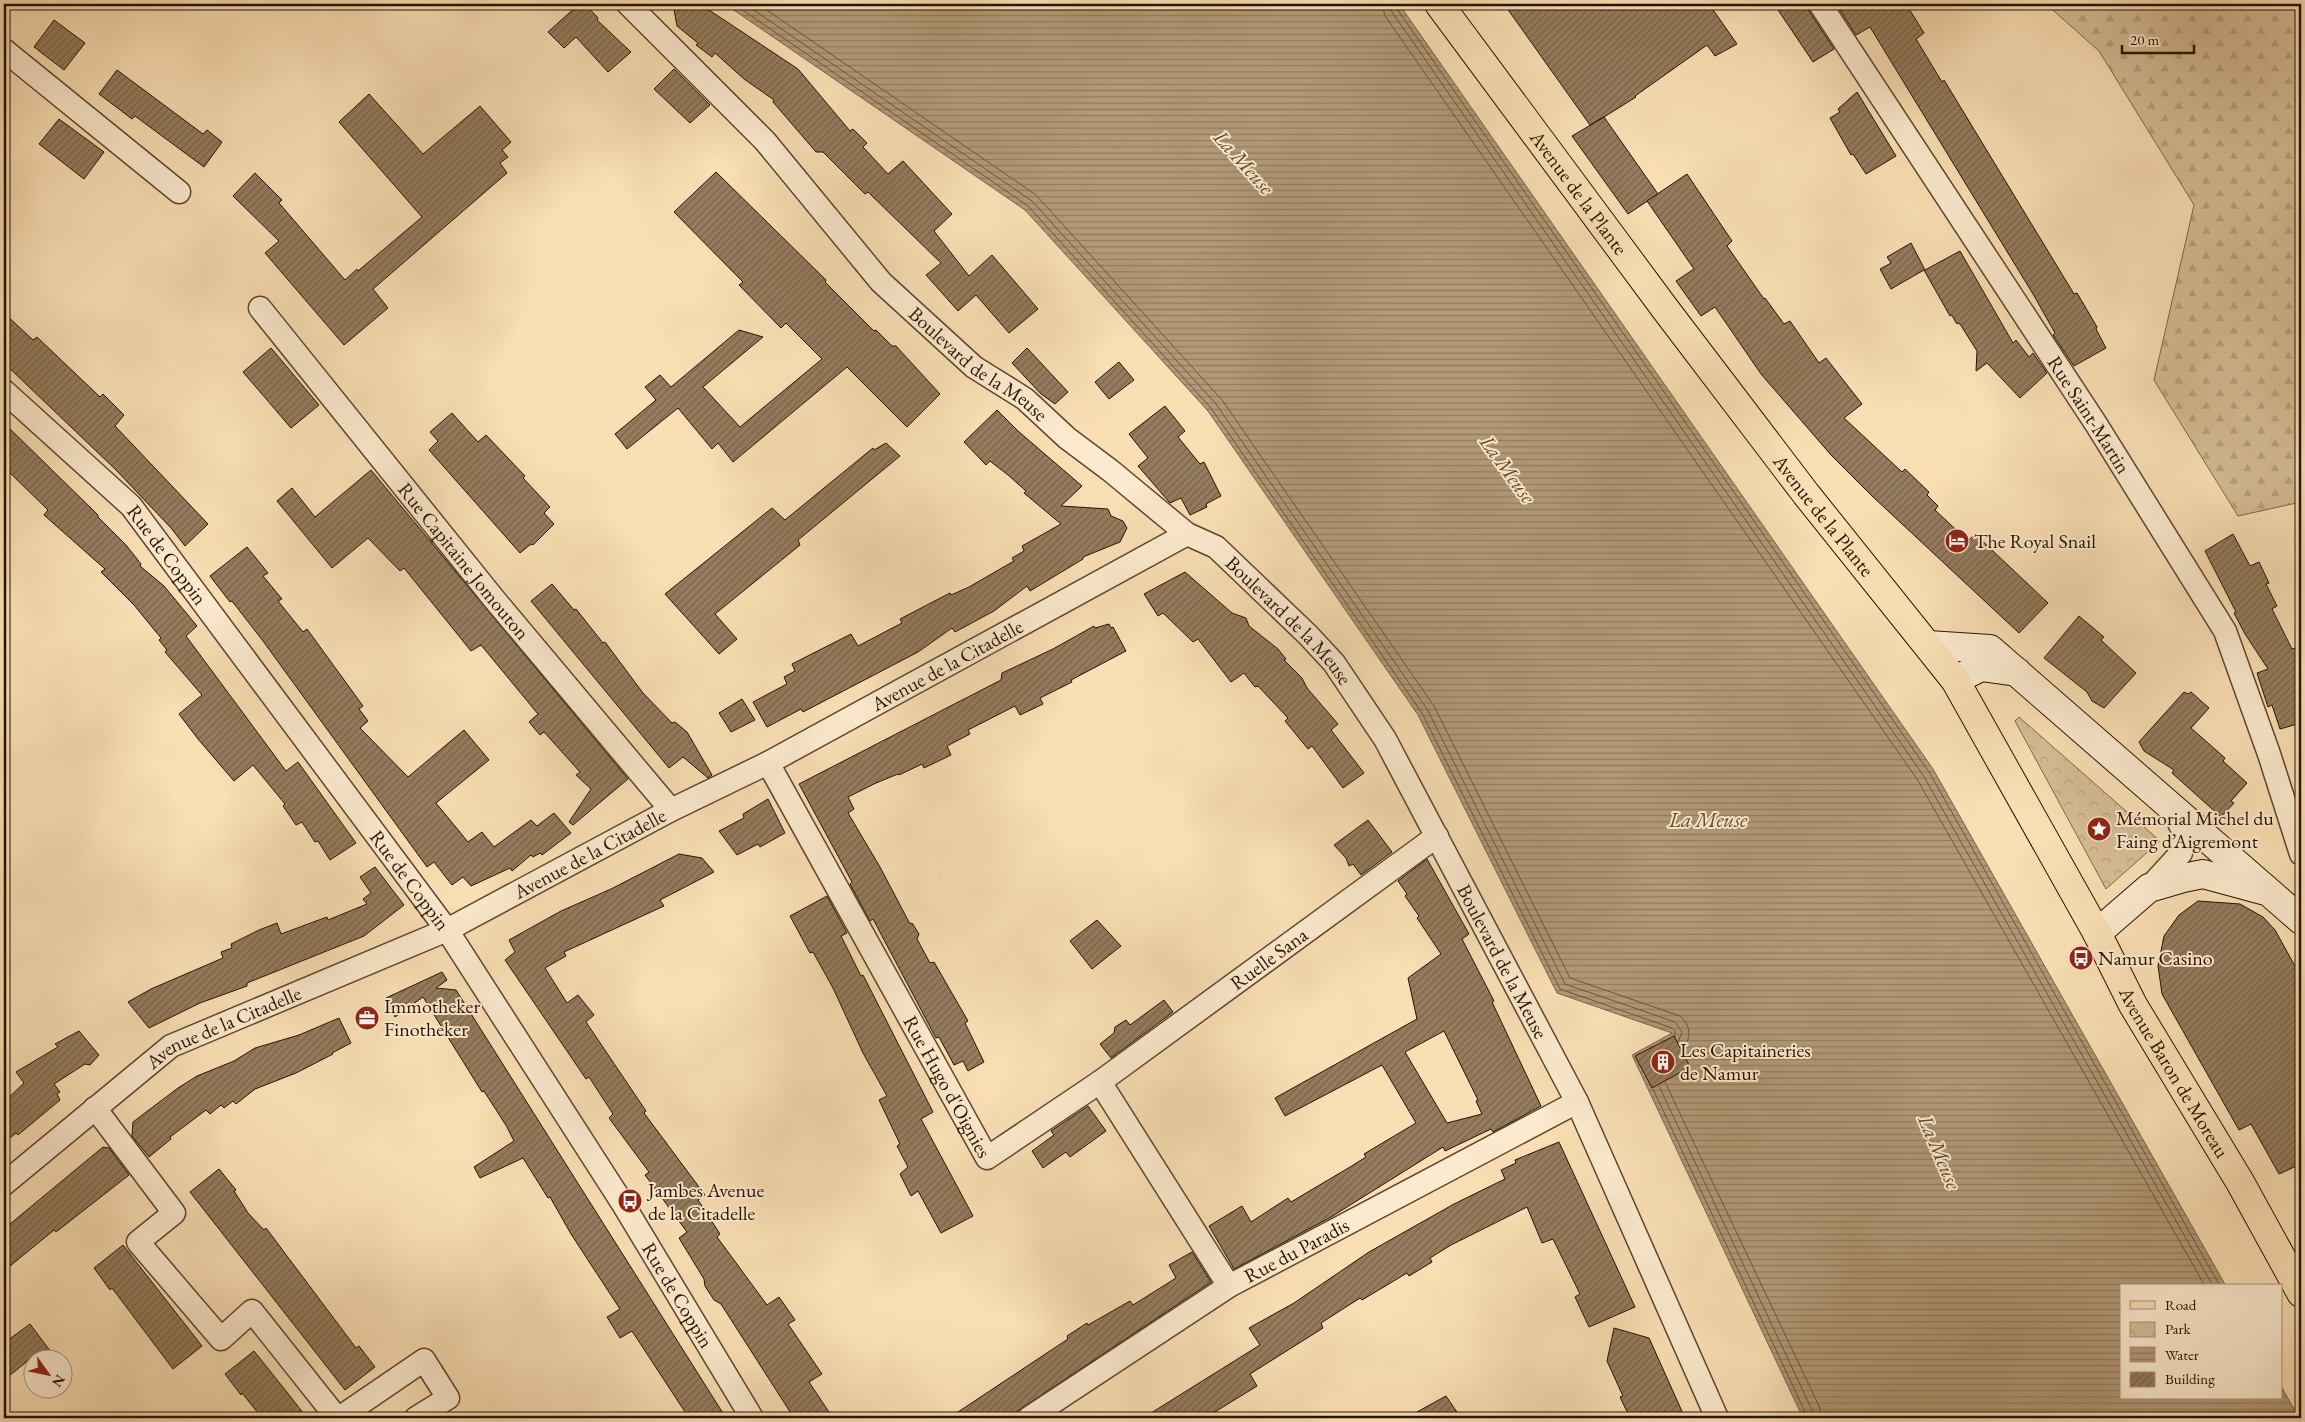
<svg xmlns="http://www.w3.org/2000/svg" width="2305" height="1422" font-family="'EB Garamond',serif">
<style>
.forest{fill:url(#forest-firs);stroke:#7f664c}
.park{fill:url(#park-crowns);stroke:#7f664c}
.water{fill:url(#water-rules);stroke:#7b6348}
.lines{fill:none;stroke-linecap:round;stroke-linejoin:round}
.shore{stroke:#6e553c;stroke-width:1}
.building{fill:url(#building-hatch);stroke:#281101;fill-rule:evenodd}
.minor-casing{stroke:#5c442e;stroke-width:25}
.secondary-casing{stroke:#281101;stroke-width:30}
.primary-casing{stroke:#281101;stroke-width:30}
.minor{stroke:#fceace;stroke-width:22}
.secondary{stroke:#fceace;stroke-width:28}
.primary{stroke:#fadfb4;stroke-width:28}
.labels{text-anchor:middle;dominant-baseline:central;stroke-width:4;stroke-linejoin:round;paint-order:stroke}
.street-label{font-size:20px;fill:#281101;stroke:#fceace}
.poi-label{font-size:20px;fill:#281101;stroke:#fceace;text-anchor:start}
.water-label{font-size:21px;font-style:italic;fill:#674e36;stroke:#fceace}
</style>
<defs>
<pattern id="forest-firs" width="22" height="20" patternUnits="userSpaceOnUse" patternTransform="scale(1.25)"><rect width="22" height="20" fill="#d6bc96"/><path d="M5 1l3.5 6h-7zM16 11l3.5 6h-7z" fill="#b8a180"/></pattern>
<pattern id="park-crowns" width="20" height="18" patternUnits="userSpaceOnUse" patternTransform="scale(1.25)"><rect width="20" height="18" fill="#d6bc96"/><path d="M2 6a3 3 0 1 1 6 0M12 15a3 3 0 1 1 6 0" fill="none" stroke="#b8a180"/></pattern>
<pattern id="water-rules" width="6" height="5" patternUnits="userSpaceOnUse" patternTransform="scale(1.25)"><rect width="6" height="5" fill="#b39977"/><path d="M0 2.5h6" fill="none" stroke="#927b5f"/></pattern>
<pattern id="building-hatch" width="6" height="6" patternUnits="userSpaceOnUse" patternTransform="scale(1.25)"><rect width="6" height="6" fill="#957c5e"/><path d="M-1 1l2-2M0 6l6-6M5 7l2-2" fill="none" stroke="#7a644b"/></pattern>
</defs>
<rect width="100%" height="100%" fill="#fadfb4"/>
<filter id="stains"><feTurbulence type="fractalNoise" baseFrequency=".004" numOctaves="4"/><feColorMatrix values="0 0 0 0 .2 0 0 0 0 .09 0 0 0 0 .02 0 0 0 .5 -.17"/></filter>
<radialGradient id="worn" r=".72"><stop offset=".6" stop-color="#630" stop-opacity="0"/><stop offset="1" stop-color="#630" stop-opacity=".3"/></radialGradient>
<path class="forest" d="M2046 4H2301V502L2238 516 2154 380 2194 205 2099 51Z"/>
<path class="park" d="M2019 717 2160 841 2106 889 2015 721Z"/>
<path class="water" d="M725 4H1399L1933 769 2226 1286H2121V1398H2281V1386L2299 1418H1803L1632 1055 1672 1033 1557 993 1418 715 1208 411 1025 210Z"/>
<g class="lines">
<g class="shore">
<path d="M734 4 1028 206 1211 408 1422 713 1560 989 1672 1028 1675 1031V1036"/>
<path d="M745 4 1032 201 1216 404 1427 709 1565 984 1675 1022 1682 1032 1678 1042"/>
<path d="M758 4 1036 195 1222 400 1434 706 1570 978 1680 1016C1691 1025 1692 1039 1682 1049"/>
<path d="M1382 4 1385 16 1917 779 2205 1286"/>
<path d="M1389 4 1392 12 1923 775 2213 1286"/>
<path d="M1396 4 1397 9 1929 772 2220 1286"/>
<path d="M1665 1082 1820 1408 1821 1418"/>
<path d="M1659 1086 1813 1412 1814 1418"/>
<path d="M1653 1089 1808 1418"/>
</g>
</g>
<g class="building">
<path d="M579 4H585L598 18 597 20 631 52 608 72 576 37 564 48 548 32Z"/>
<path d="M673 4H700L798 69 850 131 853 129 867 143 863 147 888 174 903 161 952 214 934 231 969 276 992 255 1038 309 1009 333 976 295 958 311 926 275 941 263 868 192 865 194 823 152H816L773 102 774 100 744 79 715 53 712 57 696 45 698 43 677 26Z"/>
<path d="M1504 4H1709L1737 44 1715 56 1707 45 1635 96 1636 97 1604 117 1658 194 1628 214 1572 136 1604 117 1590 125Z"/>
<path d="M1774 4H1807L1809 11 1834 49 1813 62Z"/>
<path d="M1836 4H1906L1924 33 1916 39 1942 82 1944 80 2074 294 2077 293 2097 327 2096 329 2106 348 2074 366 2053 335 2055 333 2033 294 1870 27 1856 35Z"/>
<path d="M54 20 85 43 64 70 34 47Z"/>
<path d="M674 69 710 105 690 123 654 89Z"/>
<path d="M117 70 203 134 207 130 222 142 204 167 135 116 132 119 99 94Z"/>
<path d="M1857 92 1896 156 1866 174 1853 154 1851 155 1830 118 1840 112 1838 109Z"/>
<path d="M369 94 423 154 480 106 511 142 502 150 508 157 500 163 507 173 373 289 388 308 344 345 265 253 279 241 233 196 255 173 282 200 279 203 345 280 357 269 358 271 422 217 339 122Z"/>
<path d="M59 119 104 152 84 179 39 144Z"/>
<path d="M716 172 826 280 825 282 874 331 876 330 892 346H896L940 394 907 427 847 367 733 462 718 443 712 449 678 408 627 449 615 434 656 400 645 387 660 375 671 387 739 330 763 337 703 387 740 427 822 359 786 323 781 328 739 285 743 282 674 212Z"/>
<path d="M1687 174 1732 241 1727 246 1764 299 1765 298 1784 324 1790 321 1819 363 1826 358 1862 404 1844 418 1902 472 1905 469 1929 492 1927 495 1938 506 1935 510 1968 541 1975 534 2048 603 2019 633 1872 496 1831 455 1761 374 1715 307 1701 316 1676 281 1694 269 1647 201Z"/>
<path d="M1911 243 1925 270 1960 251 2013 343 2016 340 2029 357 2033 353 2047 373 2020 398 1987 363 1976 371 1977 351 1960 324 1956 323 1952 315 1950 316 1924 270 1891 289 1880 269 1891 263 1887 257Z"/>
<path d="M4 313 33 340 37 337 100 397 103 394 124 415 115 426 208 524 185 546 171 528 116 470 4 363Z"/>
<path d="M271 348 319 405 291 428 243 372Z"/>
<path d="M1027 348 1068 392 1055 404 1041 394 1012 363Z"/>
<path d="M1119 362 1134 380 1109 399 1095 382Z"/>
<path d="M1165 406 1185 431 1178 437 1200 464 1204 462 1221 496 1206 504 1207 507 1190 515 1181 498 1170 503 1138 466 1148 458 1129 434Z"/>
<path d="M997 410 1018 431 1082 486 1061 506 1108 509 1111 516 1123 521 1127 528 1120 542 1083 557V559L1030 591 1027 586 994 611 955 632 952 628 918 652 803 712 801 709 767 727 753 702 787 684 784 677 795 671 792 664 851 634 858 646 902 623 900 619 950 593 951 595 969 587 1014 561 1012 558 1024 551 1022 546 1061 524 1024 493 1026 491 1008 475 990 461 986 465 964 442Z"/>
<path d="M452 413 478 442 486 435 525 476 523 478 550 507 544 513 554 524 533 545 531 544 520 553 429 450 438 441 430 432Z"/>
<path d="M4 423 98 515V517L126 545 141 564 140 566 164 586 197 626 186 636 286 771 298 762 356 843 330 860 318 841 315 842 302 822 296 825 283 806 285 804 253 765 234 781 198 739 179 714 202 695 165 652 167 650 159 640 161 638 134 605 101 572 105 569 44 515 48 510 4 467Z"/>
<path d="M886 443 900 456 798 540 800 545 715 614 737 639 719 654 665 594 772 508 785 520 873 448 874 450Z"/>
<path d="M371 470 628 779 573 825 569 822 591 789 576 775 580 772 544 732 540 735 529 722 538 714 481 645 471 651 404 568 400 571 368 538 332 568 277 501 292 488 315 517Z"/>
<path d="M2233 534 2250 566 2259 562 2269 583 2266 584 2277 606 2272 609 2292 649 2295 648 2301 667V723L2280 729 2272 705 2268 707 2257 673 2268 669 2245 634 2234 613 2236 612 2205 551Z"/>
<path d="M247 547 268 573 263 576 282 599 278 601 303 632 307 629 363 706 359 709 368 721 360 728 408 777 464 730 489 760 436 803 468 842 482 832 494 847 531 820 537 826 554 813 571 833 542 855 540 853 533 857 531 855 512 871 510 868 471 886 463 877 452 885 434 862 427 867 263 641 232 601 230 602 210 576Z"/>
<path d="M1185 572 1232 613 1246 618 1249 626 1278 649 1286 659 1284 660 1302 678 1307 688 1338 724 1331 730 1364 773 1343 788 1312 746 1308 749 1285 721 1288 718 1258 686 1255 687 1244 673 1231 682 1198 639 1193 642 1163 613 1158 616 1144 594Z"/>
<path d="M552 584 574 610 576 609 603 643 605 642 643 693 672 723 675 722 687 732 712 775 708 778 683 757 669 768 531 601Z"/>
<path d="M2079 616 2104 637 2101 640 2136 673 2104 708 2092 701 2087 692 2044 658Z"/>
<path d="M1109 624 1111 628 1113 627 1126 651 1071 680 1072 682 1040 698 1043 704 1020 715 1015 706 968 730 970 734 947 746 951 755 924 768 922 764 899 775 898 774 876 783 848 797 854 809 848 813 880 867 910 924 912 923 919 934 917 939 930 963 934 962 968 1021 965 1023 984 1062 968 1071 963 1061 954 1065 939 1037 936 1038 873 919 870 921 850 884 852 882 799 784 1001 680 1002 673 1053 649 1094 626 1095 628Z"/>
<path d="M2184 692 2188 694 2191 692 2209 708 2191 728 2225 758 2223 761 2247 783 2231 801 2234 803 2221 817 2172 773 2174 770 2144 751 2139 742Z"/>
<path d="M742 699 755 720 731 732 719 713Z"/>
<path d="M768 799 785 833 760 847 758 844 737 855 719 831 744 818 743 814Z"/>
<path d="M1368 820 1392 852 1361 875 1353 864 1349 866 1346 858 1334 845Z"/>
<path d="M679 854 702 858 714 872 660 900 664 906 564 952 566 956 545 968 567 1003 578 995 594 1015 586 1022 646 1111 644 1113 705 1195 698 1200 720 1234 717 1237 767 1305 779 1297 795 1320 788 1324 822 1374 809 1382 833 1418H794L721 1304 714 1300 705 1286 704 1279 679 1238 687 1232 645 1175 649 1172 609 1118 613 1114 589 1077 586 1079 505 960 515 952 509 940 561 911 611 889Z"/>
<path d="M1427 859 1469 934 1462 939 1494 1001 1492 1002 1541 1106 1493 1132 1491 1129 1445 1151 1443 1147 1331 1217 1234 1269 1209 1226 1242 1206 1251 1222 1288 1198 1291 1202 1350 1167 1366 1157 1364 1154 1416 1123 1382 1065 1285 1116 1275 1098 1417 1019 1408 978 1441 954 1417 918 1419 916 1405 896 1407 894 1398 881ZM1444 1031 1478 1100 1476 1101 1482 1114 1447 1123 1405 1052Z"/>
<path d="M375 867 404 905 364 936 247 983V986L200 1003 149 1028 128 1002 151 989 223 958 221 952 232 948 231 944 259 930 277 923 281 934 327 917 328 920 367 904 363 899 371 893 360 877Z"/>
<path d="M827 896 847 933 841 936 861 976 863 975 933 1112 921 1119 973 1216 941 1233 918 1191 911 1196 900 1174 908 1167 897 1146 900 1144 879 1100 887 1096 863 1053 833 988 813 952 810 953 790 916Z"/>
<path d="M2198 901 2240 904 2263 917 2275 930 2301 977V1164L2279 1174 2251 1124 2239 1130 2162 994 2158 966 2164 936 2179 915Z"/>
<path d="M1097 920 1121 946 1092 969 1070 941Z"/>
<path d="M442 972 447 980 436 988 456 990 726 1418H689L632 1331 620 1338 607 1317 620 1309 571 1234 550 1197 548 1198 523 1158 480 1178 474 1167 514 1141 507 1127 484 1091 482 1092 423 997 395 1017 386 998Z"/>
<path d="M1164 1000 1173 1012 1111 1058 1100 1044 1114 1033 1115 1027 1126 1020 1130 1025Z"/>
<path d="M339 1018 351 1043 332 1053 333 1054 296 1073 255 1089 236 1104 233 1101 224 1108 221 1105 210 1114 206 1110 170 1137 171 1139 149 1157 132 1136 133 1122 178 1088 197 1076 234 1061 255 1048 299 1035Z"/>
<path d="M79 1031 99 1055 90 1065 85 1064 54 1084 60 1092 57 1094 60 1100 18 1135 16 1133 4 1143V1102L24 1083 16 1072 58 1047 55 1044Z"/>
<path d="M1674 1036 1690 1067 1652 1088 1635 1056Z"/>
<path d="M1088 1106 1106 1131 1070 1157 1066 1152 1043 1168 1032 1151 1054 1135 1051 1131Z"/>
<path d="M1559 1142 1635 1307 1589 1327 1575 1297 1580 1294 1553 1239 1542 1243 1527 1207 1451 1245 1430 1258 1432 1262 1409 1276 1407 1273 1362 1300 1360 1298 1321 1323 1323 1328 1250 1374 1257 1386 1205 1418H1143L1260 1345 1249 1328 1294 1303 1369 1252 1454 1204 1505 1179 1501 1170 1516 1163 1515 1160Z"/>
<path d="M103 1147 109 1148 129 1175 56 1232 54 1230 4 1271V1229Z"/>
<path d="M219 1169 236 1190 234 1191 248 1213 264 1230 266 1228 356 1348 359 1346 375 1367 345 1390 190 1192Z"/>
<path d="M123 1245 202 1346 173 1369 112 1288 110 1290 94 1268Z"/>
<path d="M1192 1252 1211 1282 1007 1418H949L1068 1339 1067 1336 1087 1323 1088 1325 1130 1301 1133 1305 1176 1278 1169 1265Z"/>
<path d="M30 1324 57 1360 30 1359 4 1380V1343Z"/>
<path d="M1614 1328 1649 1338 1685 1418H1630L1620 1397 1623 1396 1607 1361Z"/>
<path d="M254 1351 286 1391 307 1418H262L242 1393 241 1395 225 1374Z"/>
<path d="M1446 1396 1461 1418H1406Z"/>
</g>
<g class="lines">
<defs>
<g id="minor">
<path id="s1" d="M628 4 765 141 881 282 974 367 1025 399 1067 438 1111 471 1187 534 1216 547 1308 635 1334 663 1385 739 1577 1102 1717 1418"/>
<path id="s2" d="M1820 4 2096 424 2225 631 2269 754 2301 854"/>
<path d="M4 50 179 192"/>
<path id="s3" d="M260 308 494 599 671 810"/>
<path id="s4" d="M4 391 131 506 447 930 623 1204 752 1418"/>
<path id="s5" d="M768 763 987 1158 1100 1082 1229 1286"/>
<path d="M2149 888 2181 853 2184 833 2173 810"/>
<path id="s6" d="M1100 1082 1437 836"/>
<path d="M95 1108 174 1213 138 1242 221 1339 252 1311 337 1418"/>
<path id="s7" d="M4 1184 171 1046 447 930 671 810 768 763 1187 534"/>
<path d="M339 1418 424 1360 448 1398 416 1418"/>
<path id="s8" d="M1029 1418 1229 1286 1577 1102"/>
</g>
<g id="secondary">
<path d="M1928 645 1990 649 2301 920"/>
<path d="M1955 680 1981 667 2017 672"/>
<path d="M2097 933 2149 888 2183 878 2203 874 2262 890"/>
</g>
<g id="primary">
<path id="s9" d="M1439 4 1666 310 1806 494 1955 680 2097 933 2133 1005 2240 1182 2301 1293"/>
</g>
</defs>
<use href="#minor" class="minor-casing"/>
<use href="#secondary" class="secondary-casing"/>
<use href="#primary" class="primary-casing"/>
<use href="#minor" class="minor"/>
<use href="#secondary" class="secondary"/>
<use href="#primary" class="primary"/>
</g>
<defs>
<symbol id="hotel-disc" viewBox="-11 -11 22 22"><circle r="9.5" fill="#8f2418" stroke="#fceace"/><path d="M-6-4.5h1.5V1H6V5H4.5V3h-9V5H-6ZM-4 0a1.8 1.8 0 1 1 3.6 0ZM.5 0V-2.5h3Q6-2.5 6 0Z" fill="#fff"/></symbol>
<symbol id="sight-disc" viewBox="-11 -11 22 22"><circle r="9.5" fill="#8f2418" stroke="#fceace"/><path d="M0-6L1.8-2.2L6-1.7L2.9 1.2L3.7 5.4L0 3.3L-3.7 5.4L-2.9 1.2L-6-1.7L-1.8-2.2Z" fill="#fff"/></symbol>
<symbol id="bus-disc" viewBox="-11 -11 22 22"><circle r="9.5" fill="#8f2418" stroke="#fceace"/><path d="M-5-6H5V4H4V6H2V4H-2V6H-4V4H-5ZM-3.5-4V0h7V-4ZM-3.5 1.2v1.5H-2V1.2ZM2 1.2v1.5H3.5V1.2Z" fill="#fff"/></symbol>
<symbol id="office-disc" viewBox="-11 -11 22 22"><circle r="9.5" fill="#8f2418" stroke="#fceace"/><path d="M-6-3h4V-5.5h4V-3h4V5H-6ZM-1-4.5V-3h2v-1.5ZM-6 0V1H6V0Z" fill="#fff"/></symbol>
<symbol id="building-disc" viewBox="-11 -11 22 22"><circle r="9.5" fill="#8f2418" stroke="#fceace"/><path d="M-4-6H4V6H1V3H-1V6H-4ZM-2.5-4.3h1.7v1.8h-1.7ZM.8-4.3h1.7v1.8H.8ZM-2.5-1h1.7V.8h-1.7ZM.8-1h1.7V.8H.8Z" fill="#fff"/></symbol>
</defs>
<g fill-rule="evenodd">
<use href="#hotel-disc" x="1943" y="527" width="28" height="28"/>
<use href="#sight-disc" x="2085" y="815" width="28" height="28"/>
<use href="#bus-disc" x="2067" y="944" width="28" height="28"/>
<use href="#office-disc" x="353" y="1004" width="28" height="28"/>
<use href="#building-disc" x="1649" y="1048" width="28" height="28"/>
<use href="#bus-disc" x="616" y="1187" width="28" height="28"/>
</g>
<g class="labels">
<g class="street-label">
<text stroke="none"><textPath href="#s9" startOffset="235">Avenue de la Plante</textPath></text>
<text stroke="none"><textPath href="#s1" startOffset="504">Boulevard de la Meuse</textPath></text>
<text stroke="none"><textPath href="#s2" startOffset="491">Rue Saint-Martin</textPath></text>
<text stroke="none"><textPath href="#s9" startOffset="640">Avenue de la Plante</textPath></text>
<text stroke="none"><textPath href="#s4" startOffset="232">Rue de Coppin</textPath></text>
<text stroke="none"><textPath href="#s3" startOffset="325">Rue Capitaine Jomouton</textPath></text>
<text stroke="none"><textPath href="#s1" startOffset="909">Boulevard de la Meuse</textPath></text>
<text stroke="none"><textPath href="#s7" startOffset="1082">Avenue de la Citadelle</textPath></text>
<text stroke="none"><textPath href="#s7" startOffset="678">Avenue de la Citadelle</textPath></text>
<text stroke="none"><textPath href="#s4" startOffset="638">Rue de Coppin</textPath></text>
<text stroke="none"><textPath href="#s6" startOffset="209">Ruelle Sana</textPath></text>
<text stroke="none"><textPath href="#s1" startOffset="1314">Boulevard de la Meuse</textPath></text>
<text stroke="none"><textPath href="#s7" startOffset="272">Avenue de la Citadelle</textPath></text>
<text stroke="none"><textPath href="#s9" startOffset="1300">Avenue Baron de Moreau</textPath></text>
<text stroke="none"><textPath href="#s5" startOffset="370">Rue Hugo d'Oignies</textPath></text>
<text stroke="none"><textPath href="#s8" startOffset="316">Rue du Paradis</textPath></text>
<text stroke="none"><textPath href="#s4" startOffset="1132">Rue de Coppin</textPath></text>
</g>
<g class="poi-label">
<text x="1974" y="541">The Royal Snail</text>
<text x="2116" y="818">Mémorial Michel du<tspan x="2116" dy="23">Faing d’Aigremont</tspan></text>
<text x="2098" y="958">Namur Casino</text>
<text x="384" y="1006">Immotheker<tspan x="384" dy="23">Finotheker</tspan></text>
<text x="1680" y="1050">Les Capitaineries<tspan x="1680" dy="23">de Namur</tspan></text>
<text x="648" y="1190">Jambes Avenue<tspan x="648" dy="23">de la Citadelle</tspan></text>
</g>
<g class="water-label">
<text transform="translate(1244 162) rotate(48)">La Meuse</text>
<text transform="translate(1508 469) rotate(54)">La Meuse</text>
<text x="1708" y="819">La Meuse</text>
<text transform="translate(1940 1152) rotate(67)">La Meuse</text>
</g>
</g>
<rect width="2305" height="1422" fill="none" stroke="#fadfb4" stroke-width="20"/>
<rect x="5" y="5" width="2295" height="1412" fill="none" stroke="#281101" stroke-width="2.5"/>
<rect x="10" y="10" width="2285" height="1402" fill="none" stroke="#281101"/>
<rect x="2120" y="1284" width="162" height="115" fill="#fceace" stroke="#a7937c"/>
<rect x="2130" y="1301" width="25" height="8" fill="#fadfb4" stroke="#a7937c"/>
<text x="2165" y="1310" font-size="15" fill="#281101">Road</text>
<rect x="2130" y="1322" width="25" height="15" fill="url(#park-crowns)" stroke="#a7937c"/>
<text x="2165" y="1334" font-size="15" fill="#281101">Park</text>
<rect x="2130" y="1347" width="25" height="15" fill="url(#water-rules)" stroke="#a7937c"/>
<text x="2165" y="1360" font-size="15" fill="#281101">Water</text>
<rect x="2130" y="1372" width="25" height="15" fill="url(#building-hatch)" stroke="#a7937c"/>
<text x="2165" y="1384" font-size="15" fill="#281101">Building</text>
<g transform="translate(48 1374) rotate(123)"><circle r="24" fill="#fceace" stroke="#a7937c"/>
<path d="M0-4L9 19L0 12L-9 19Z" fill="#8f2418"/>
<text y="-8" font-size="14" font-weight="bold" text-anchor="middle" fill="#281101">N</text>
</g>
<path d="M2122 45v8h72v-8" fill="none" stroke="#281101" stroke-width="2.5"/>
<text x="2130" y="45" font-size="15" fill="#281101" stroke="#fceace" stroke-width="4" paint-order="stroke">20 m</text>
<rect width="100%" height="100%" filter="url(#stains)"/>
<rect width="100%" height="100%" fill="url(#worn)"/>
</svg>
